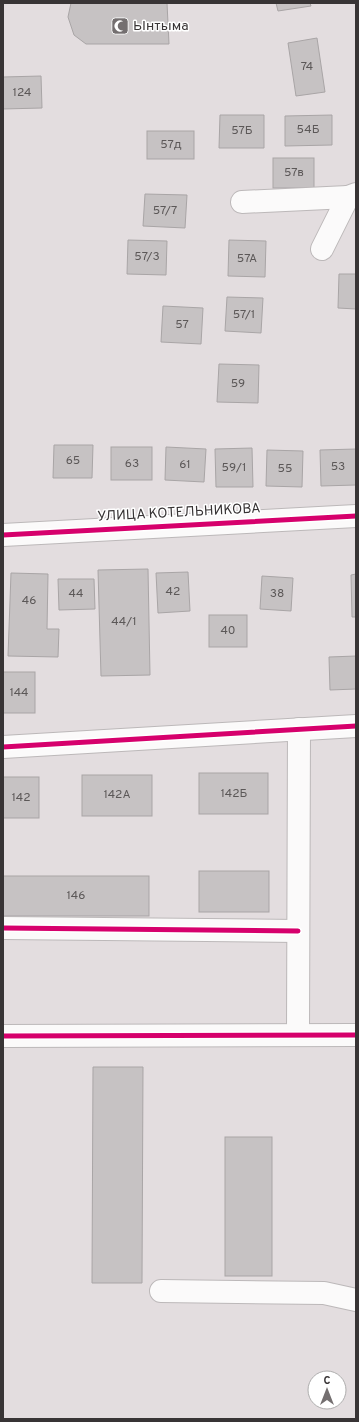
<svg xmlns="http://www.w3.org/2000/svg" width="359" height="1422" font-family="Overpass,sans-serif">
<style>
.building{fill:#c6c2c3;stroke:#a9a5a6}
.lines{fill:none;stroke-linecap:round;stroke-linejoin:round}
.minor-casing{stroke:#bcb8b9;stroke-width:24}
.minor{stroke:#fbfafa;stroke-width:22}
.cycleway-casing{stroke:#fff;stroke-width:8}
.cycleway{stroke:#d6006c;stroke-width:5}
.labels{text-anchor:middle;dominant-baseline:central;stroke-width:3;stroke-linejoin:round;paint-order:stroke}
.number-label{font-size:12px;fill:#5c5858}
.poi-label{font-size:14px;fill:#383435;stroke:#fff;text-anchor:start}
.street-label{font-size:14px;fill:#383435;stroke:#fff}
</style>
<rect width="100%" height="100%" fill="#e3dddf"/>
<g class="building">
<path d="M71 3H167L169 44H86L74 35 68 17Z"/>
<path d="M276 3H310L311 6 278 11Z"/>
<path d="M317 38 325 92 296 96 288 43Z"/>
<path d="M41 76 42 108 3 109V77Z"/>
<path d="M220 115H264V148H219Z"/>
<path d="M332 115V145L285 146V116Z"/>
<rect x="147" y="131" width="47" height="28"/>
<rect x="273" y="158" width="41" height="30"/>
<path d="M145 194 187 195 185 228 143 226Z"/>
<path d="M128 240 167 241 166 275 127 274Z"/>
<path d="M229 240 266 241 265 277 228 276Z"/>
<path d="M339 274H356V309L338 308Z"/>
<path d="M227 297 263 298 261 333 225 331Z"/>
<path d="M163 306 203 308 201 344 161 342Z"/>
<path d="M219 364 259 365 258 403 217 402Z"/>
<path d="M54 445H93L92 478H53Z"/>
<rect x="111" y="447" width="41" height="33"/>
<path d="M166 447 206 449 204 482 165 480Z"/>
<path d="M252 448 253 487H216L215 449Z"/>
<path d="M356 449V485L321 486 320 450Z"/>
<path d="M267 450 303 451 302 487 266 486Z"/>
<path d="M148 569 150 675 101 676 98 570Z"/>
<path d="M188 572 190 611 158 613 156 573Z"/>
<path d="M11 573 48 574 47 629H59L58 657 8 656Z"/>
<path d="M356 574V617H352L351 575Z"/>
<path d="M262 576 293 578 291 611 260 609Z"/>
<path d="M58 579H94L95 609 59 610Z"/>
<rect x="209" y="615" width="38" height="32"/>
<path d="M356 656V689L330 690 329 657Z"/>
<rect x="3" y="672" width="32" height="41"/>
<rect x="199" y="773" width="69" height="41"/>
<rect x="82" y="775" width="70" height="41"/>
<rect x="3" y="777" width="36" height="41"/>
<rect x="199" y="871" width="70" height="41"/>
<rect x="3" y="876" width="146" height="40"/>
<path d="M93 1067H143L142 1283H92Z"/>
<rect x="225" y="1137" width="47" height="139"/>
</g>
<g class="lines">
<defs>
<g id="minor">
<path d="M242 202 348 197"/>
<path d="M322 249 348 197 356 194"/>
<path d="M3 535 356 516"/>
<path d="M3 747 356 726"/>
<path d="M3 928 298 931"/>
<path d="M298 1035 299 729"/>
<path d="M3 1036 356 1035"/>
<path d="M161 1291 324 1293 356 1300"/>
</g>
</defs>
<use href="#minor" class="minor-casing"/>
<use href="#minor" class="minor"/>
<defs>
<g id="cycleway">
<path d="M3 535 356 516"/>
<path d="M3 747 356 726"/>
<path d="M3 928 298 931"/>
<path d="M3 1036 356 1035"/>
</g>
</defs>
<use href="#cycleway" class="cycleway-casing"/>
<use href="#cycleway" class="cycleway"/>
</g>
<defs>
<symbol id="mosque-square" viewBox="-11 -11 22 22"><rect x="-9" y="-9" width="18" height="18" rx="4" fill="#746f70" stroke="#fff"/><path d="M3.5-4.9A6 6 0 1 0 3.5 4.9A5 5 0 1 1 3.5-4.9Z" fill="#fff"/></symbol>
</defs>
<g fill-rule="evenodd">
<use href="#mosque-square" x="110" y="16" width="20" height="20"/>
</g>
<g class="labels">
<g class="number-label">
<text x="307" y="67">74</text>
<text x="22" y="93">124</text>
<text x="308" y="130">54Б</text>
<text x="242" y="131">57Б</text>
<text x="171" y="145">57д</text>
<text x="294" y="173">57в</text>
<text x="165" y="211">57/7</text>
<text x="147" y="257">57/3</text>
<text x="247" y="259">57А</text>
<text x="244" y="315">57/1</text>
<text x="182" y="325">57</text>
<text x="238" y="384">59</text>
<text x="73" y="461">65</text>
<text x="132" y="464">63</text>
<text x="185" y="465">61</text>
<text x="338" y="467">53</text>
<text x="234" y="468">59/1</text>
<text x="285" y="469">55</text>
<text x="173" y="592">42</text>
<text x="76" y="594">44</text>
<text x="277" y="594">38</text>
<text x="29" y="601">46</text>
<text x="124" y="622">44/1</text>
<text x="228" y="631">40</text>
<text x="19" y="693">144</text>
<text x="234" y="794">142Б</text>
<text x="117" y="795">142А</text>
<text x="21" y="798">142</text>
<text x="76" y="896">146</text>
</g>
<g class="poi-label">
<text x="133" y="26">Ынтыма</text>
</g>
<g class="street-label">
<text transform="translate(179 513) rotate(-3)">УЛИЦА КОТЕЛЬНИКОВА</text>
</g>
</g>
<rect width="359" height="1422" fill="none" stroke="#383435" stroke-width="8"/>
<g transform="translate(327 1390)"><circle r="19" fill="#ffffff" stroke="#afaeae"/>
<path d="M0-3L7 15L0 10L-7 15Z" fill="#746f70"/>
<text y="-6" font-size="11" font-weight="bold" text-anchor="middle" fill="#383435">С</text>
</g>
</svg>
